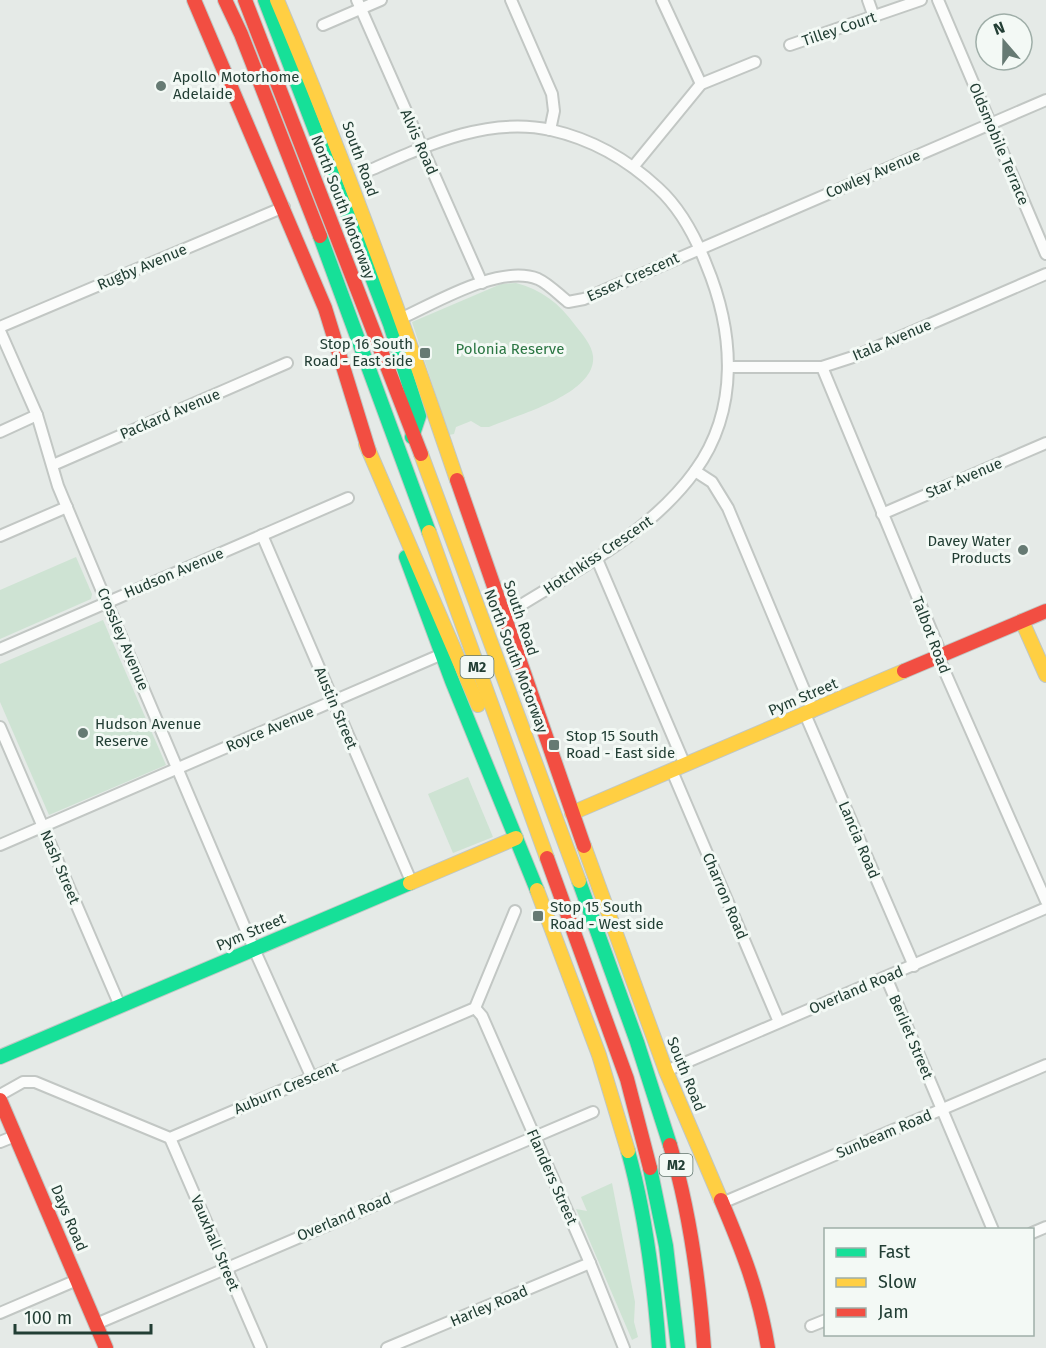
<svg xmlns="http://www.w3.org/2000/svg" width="1046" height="1348" font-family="'Fira Sans',sans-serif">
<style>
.green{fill:#cee3d3}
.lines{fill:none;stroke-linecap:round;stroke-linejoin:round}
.street-casing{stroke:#c2c7c4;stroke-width:14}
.fast-casing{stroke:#c0c7c4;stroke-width:16}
.slow-casing{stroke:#c0c7c4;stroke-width:16}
.jam-casing{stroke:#c0c7c4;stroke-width:16}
.street{stroke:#fbfcfb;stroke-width:10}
.fast{stroke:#16e098;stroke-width:14}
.slow{stroke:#ffcf43;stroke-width:14}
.jam{stroke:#f24e42;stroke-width:14}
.poi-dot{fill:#667a73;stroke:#f3f9f5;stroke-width:2}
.labels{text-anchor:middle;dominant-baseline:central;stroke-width:6;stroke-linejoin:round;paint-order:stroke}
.shield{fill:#f3f9f5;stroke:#61766e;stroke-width:1.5}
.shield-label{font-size:14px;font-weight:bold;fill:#223e34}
.street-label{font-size:15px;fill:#223e34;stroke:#f3f9f5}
.poi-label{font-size:15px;fill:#223e34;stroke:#f3f9f5;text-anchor:start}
.park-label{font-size:15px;fill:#2b7643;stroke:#f3f9f5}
</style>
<rect width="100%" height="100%" fill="#e5eae7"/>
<g class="green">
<path d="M516 283C541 289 560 304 575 325 582 334 592 345 593 356 597 394 517 415 489 427H481L471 421 456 427 454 434 449 435 412 322 501 284Z"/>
<path d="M76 557 92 594 91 599 0 639V590Z"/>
<path d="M103 620 166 765 49 815 0 702V664Z"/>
<path d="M468 777 493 837 453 853 428 794Z"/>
<path d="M612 1183 635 1302 634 1322 638 1337 632 1340 576 1209 587 1211 581 1197Z"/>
</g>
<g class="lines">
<defs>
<g id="street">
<path d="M357 0 482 283"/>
<path d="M511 0 552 94 554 111 550 130"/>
<path d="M662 0 701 84"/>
<path d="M868 0 874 17"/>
<path d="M938 0 1046 254"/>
<path d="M323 25 381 0"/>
<path d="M790 45 921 0"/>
<path d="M633 167 701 84 755 62"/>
<path d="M368 171C425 146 487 116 551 130 591 139 628 160 658 188 680 208 695 236 706 264 734 331 740 409 695 471 650 533 577 570 513 610L502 613"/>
<path d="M402 318C437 302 500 264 538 279 549 284 559 295 568 302L584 299 1046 100"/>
<path d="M0 327 284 207"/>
<path d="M0 331 37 415 58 486 104 596 254 949 311 1076"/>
<path d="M729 367H822L856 356 1046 274"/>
<path d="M822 367 939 649 941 663 1046 901"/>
<path d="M0 432 37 415"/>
<path d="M53 465 287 363"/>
<path d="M695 471 712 482 728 508 813 711"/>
<path d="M882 514 1046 443"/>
<path d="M262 535 411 881"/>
<path d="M0 536 67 507"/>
<path d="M596 557 685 765"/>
<path d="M0 649 348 498"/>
<path d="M805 714 914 966"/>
<path d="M0 727 120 1006"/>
<path d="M672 771 779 1022"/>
<path d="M0 845 440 655"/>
<path d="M886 977 993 1230"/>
<path d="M475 1008 482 1016 590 1263 624 1348"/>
<path d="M666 1071 1046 908"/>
<path d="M0 1095 23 1082H35L170 1138 475 1008 515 911"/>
<path d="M170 1138 261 1348"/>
<path d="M0 1142 15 1136"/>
<path d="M722 1203 1046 1065"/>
<path d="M1032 1233 1046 1227"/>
<path d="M0 1313 77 1280"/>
<path d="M96 1324 593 1112"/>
<path d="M811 1326 826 1320"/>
<path d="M387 1348 590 1263"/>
</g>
<g id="fast">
<path d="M265 0 390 324 419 416 412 437"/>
<path d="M320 236 429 532"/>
<path d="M406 557 452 681 537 890"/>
<path d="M579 881 637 1042 670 1145"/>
<path d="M0 1057 410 883"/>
<path d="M628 1151C646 1216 654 1281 659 1348"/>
<path d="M650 1168 666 1246 678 1348"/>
</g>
<g id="slow">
<path d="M277 0C344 158 402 318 457 480"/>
<path d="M366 444 478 705"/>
<path d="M421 454 579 881"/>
<path d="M429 532 547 858"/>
<path d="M1022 621 1046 675"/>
<path d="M572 813 904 671"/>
<path d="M584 846 666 1071 721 1200"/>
<path d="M410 883 516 838"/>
<path d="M537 890 599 1055 628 1151"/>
</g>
<g id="jam">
<path d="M194 0 325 308 369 451"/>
<path d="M225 0 241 34 320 236"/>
<path d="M245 0 421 454"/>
<path d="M457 480 584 846"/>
<path d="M904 671 1046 611"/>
<path d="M547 858 627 1079 650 1168"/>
<path d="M0 1100 106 1348"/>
<path d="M670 1145C690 1212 699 1279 704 1348"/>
<path d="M721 1200C743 1252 759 1292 768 1348"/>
</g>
</defs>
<use href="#street" class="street-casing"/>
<use href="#fast" class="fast-casing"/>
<use href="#slow" class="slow-casing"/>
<use href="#jam" class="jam-casing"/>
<use href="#street" class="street"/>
<use href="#fast" class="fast"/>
<use href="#slow" class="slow"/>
<use href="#jam" class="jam"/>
</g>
<g class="poi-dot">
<circle cx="161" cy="86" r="6"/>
<rect x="419" y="347" width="12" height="12" rx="3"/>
<circle cx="1023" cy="550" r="6"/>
<circle cx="83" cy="733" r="6"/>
<rect x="548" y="739" width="12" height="12" rx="3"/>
<rect x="532" y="910" width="12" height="12" rx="3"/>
</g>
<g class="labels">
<g class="shield">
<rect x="460.5" y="656" width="33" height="22" rx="4.5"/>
<rect x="659.5" y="1154" width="33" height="22" rx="4.5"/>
</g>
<g class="shield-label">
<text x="477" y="667">M2</text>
<text x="676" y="1165">M2</text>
</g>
<g class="street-label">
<text transform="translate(839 29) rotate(-19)">Tilley Court</text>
<text transform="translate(419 142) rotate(66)">Alvis Road</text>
<text transform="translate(999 144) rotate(67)">Oldsmobile Terrace</text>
<text transform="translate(360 159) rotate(70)">South Road</text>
<text transform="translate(873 174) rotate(-23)">Cowley Avenue</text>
<text transform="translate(343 207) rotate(69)">North South Motorway</text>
<text transform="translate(142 267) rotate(-23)">Rugby Avenue</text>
<text transform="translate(633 277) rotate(-24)">Essex Crescent</text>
<text transform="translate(892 340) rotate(-23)">Itala Avenue</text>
<text transform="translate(170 414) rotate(-23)">Packard Avenue</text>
<text transform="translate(964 478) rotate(-23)">Star Avenue</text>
<text transform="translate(598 555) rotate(-34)">Hotchkiss Crescent</text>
<text transform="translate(174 573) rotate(-23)">Hudson Avenue</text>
<text transform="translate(521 618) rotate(71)">South Road</text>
<text transform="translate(931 635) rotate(69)">Talbot Road</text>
<text transform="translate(123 639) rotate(67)">Crossley Avenue</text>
<text transform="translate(516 661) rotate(69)">North South Motorway</text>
<text transform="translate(803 697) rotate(-23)">Pym Street</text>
<text transform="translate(336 708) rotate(67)">Austin Street</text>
<text transform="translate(270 729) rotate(-23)">Royce Avenue</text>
<text transform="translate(859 840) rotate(67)">Lancia Road</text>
<text transform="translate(60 867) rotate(67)">Nash Street</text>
<text transform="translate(725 896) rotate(67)">Charron Road</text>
<text transform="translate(251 932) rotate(-23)">Pym Street</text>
<text transform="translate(856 990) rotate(-23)">Overland Road</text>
<text transform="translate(911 1037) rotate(67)">Berliet Street</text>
<text transform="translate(686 1074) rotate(68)">South Road</text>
<text transform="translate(286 1088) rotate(-23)">Auburn Crescent</text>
<text transform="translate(884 1134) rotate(-23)">Sunbeam Road</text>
<text transform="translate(552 1177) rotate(66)">Flanders Street</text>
<text transform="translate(344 1217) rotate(-23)">Overland Road</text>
<text transform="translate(69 1218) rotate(67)">Days Road</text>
<text transform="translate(215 1243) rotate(67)">Vauxhall Street</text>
<text transform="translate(489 1306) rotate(-23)">Harley Road</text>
</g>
<g class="poi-label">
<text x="173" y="77">Apollo Motorhome<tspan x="173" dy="17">Adelaide</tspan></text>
<text x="413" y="344" text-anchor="end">Stop 16 South<tspan x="413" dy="17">Road - East side</tspan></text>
<text x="1011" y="541" text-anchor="end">Davey Water<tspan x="1011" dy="17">Products</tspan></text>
<text x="95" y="724">Hudson Avenue<tspan x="95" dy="17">Reserve</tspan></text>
<text x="566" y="736">Stop 15 South<tspan x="566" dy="17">Road - East side</tspan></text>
<text x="550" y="907">Stop 15 South<tspan x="550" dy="17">Road - West side</tspan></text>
</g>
<g class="park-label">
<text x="510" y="349">Polonia Reserve</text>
</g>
</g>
<rect x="824" y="1228" width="210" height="108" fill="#f3f9f5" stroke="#9faea8" stroke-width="1.5"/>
<rect x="836" y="1248" width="30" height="9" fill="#16e098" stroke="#9faea8" stroke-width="1.5"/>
<text x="878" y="1258" font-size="18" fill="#223e34">Fast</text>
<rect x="836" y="1278" width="30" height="9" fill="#ffcf43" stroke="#9faea8" stroke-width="1.5"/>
<text x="878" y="1288" font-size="18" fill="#223e34">Slow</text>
<rect x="836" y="1308" width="30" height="9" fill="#f24e42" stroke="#9faea8" stroke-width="1.5"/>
<text x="878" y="1318" font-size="18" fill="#223e34">Jam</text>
<g transform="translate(1004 42) rotate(340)"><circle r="28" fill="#f3f9f5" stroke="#9faea8" stroke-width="1.5"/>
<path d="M0-4.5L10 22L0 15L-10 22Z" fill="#667a73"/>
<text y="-9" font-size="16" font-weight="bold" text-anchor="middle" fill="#223e34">N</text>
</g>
<path d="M15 1324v9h136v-9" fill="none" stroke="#223e34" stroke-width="3"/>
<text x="24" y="1324" font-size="18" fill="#223e34" stroke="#f3f9f5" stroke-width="4.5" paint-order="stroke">100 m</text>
</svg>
